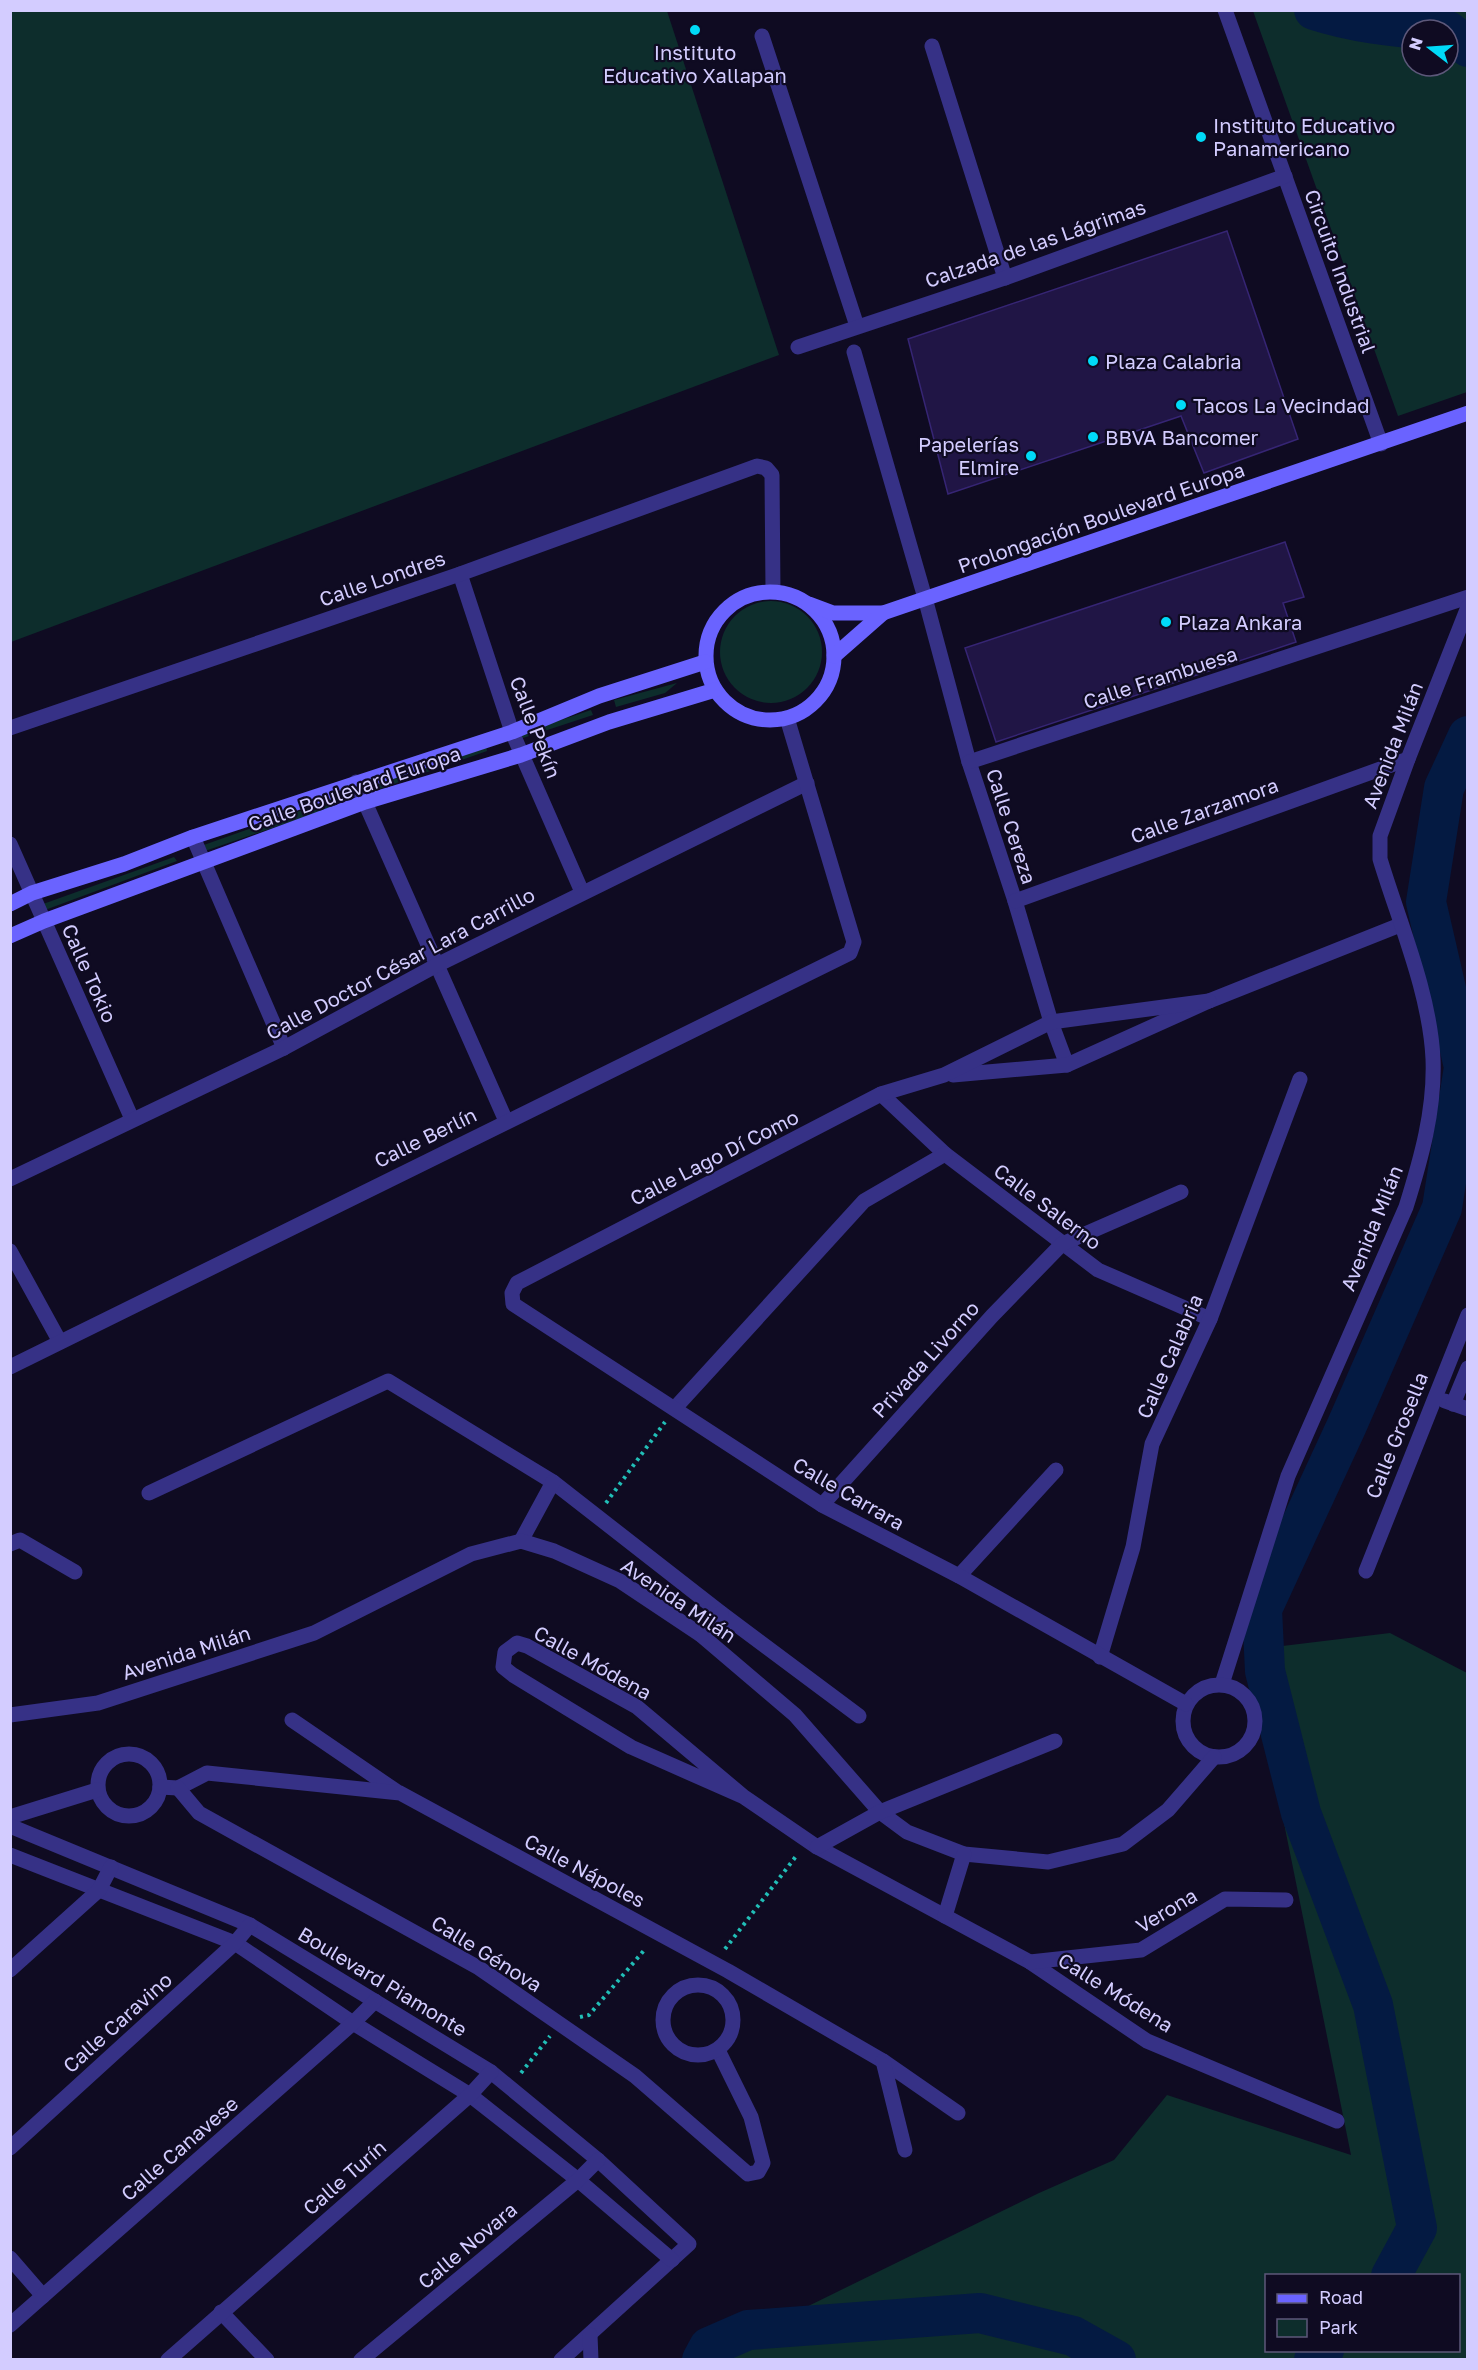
<svg xmlns="http://www.w3.org/2000/svg" width="1478" height="2370" font-family="'Golos Text',sans-serif">
<style>
.green{fill:#0d2d2c;fill-rule:evenodd}
.lines{fill:none;stroke-linecap:round;stroke-linejoin:round}
.river{stroke:#041a42;stroke-width:40}
.building{fill:#201545;stroke:#362574;stroke-width:1.5}
.path{stroke:#21beb7;stroke-width:4;stroke-dasharray:3 4.5;stroke-linecap:butt}
.street{stroke:#363186;stroke-width:15}
.secondary{stroke:#6a63ff;stroke-width:15}
.poi-dot{fill:#00daf7;stroke:#0f0b22;stroke-width:2}
.labels{text-anchor:middle;dominant-baseline:central;stroke-width:4.5;stroke-linejoin:round;paint-order:stroke}
.poi-label{font-size:20px;fill:#d3ccff;stroke:#0f0b22;text-anchor:start}
.street-label{font-size:20px;fill:#d3ccff;stroke:#0f0b22}
</style>
<rect width="100%" height="100%" fill="#0f0b22"/>
<g class="green">
<path d="M11 10 667 11 779 355 11 642Z"/>
<path d="M1253 11H1467V392L1398 416ZM1412 30H1448V66H1412Z"/>
<circle cx="771" cy="652" r="51"/>
<path d="M677 683 665 693 616 707 614 700Z"/>
<path d="M591 710 593 715 517 740 516 735Z"/>
<path d="M486 745 487 751 371 792 369 786Z"/>
<path d="M331 800 334 807 202 852 201 846Z"/>
<path d="M174 857 177 861 45 910 43 904Z"/>
<path d="M1390 1633 1467 1673V2359L698 2360 1039 2193 1114 2160 1167 2095 1351 2155 1249 1650ZM1266 2276H1458V2350H1266Z"/>
</g>
<g class="lines">
<g class="river">
<path d="M1314 10C1354 23 1393 27 1434 30"/>
<path d="M1448 31 1468 47"/>
<path d="M1391 2276 1417 2228 1373 2005 1301 1813 1265 1671 1262 1609 1347 1425 1442 1208 1464 1067 1426 902 1444 788 1468 736"/>
<path d="M702 2360 709 2347 748 2330 980 2313 1073 2336 1116 2360"/>
<path d="M1314 2360 1324 2350"/>
</g>
</g>
<g class="building">
<path d="M1227 231 1298 439 1204 473 1181 416 948 494 908 339Z"/>
<path d="M1285 542 1304 597 1283 603 1296 642 996 742 965 648Z"/>
</g>
<g class="lines">
<g class="path">
<path d="M606 1503 665 1422"/>
<path d="M725 1949 797 1855"/>
<path d="M580 2017 589 2015 646 1948"/>
<path d="M521 2073 550 2036"/>
</g>
<g class="street">
<path d="M1225 10 1381 444"/>
<path d="M762 36 857 326"/>
<path d="M932 46 1005 278"/>
<path d="M798 347 1005 278 1285 176"/>
<path d="M854 352 925 598 969 762 1015 901 1051 1022 1067 1065"/>
<path d="M460 574 512 732 582 892"/>
<path d="M10 728 460 574 757 466 766 468 772 475 773 591"/>
<path d="M969 762 1468 597"/>
<path d="M356 782 506 1121"/>
<path d="M193 837 284 1048"/>
<path d="M10 844 132 1119"/>
<path d="M1015 901 1408 759"/>
<path d="M953 1075 1067 1065 1209 1001 1400 925"/>
<path d="M881 1094 945 1154 1098 1270 1210 1319"/>
<path d="M10 1179 284 1048 437 965 807 783"/>
<path d="M10 1251 60 1342"/>
<path d="M10 1367 850 953 854 942 787 718"/>
<path d="M1445 1401 1468 1409"/>
<path d="M1453 1404 1468 1368"/>
<path d="M675 1408 864 1201 945 1154"/>
<path d="M149 1493 388 1381 553 1482 721 1613 859 1716"/>
<path d="M822 1505 992 1316 1062 1244 1181 1192"/>
<path d="M521 1541 553 1482"/>
<path d="M10 1544 20 1540 75 1572"/>
<path d="M1366 1571 1468 1315"/>
<path d="M959 1576 1056 1470"/>
<path d="M701 1635 721 1613"/>
<path d="M1100 1657 1133 1547 1152 1444 1210 1319 1300 1079"/>
<path d="M1222 1684 1288 1476 1406 1207C1421 1159 1435 1110 1433 1059 1430 993 1399 922 1380 859V836L1408 759 1468 607"/>
<circle cx="1219" cy="1721" r="36"/>
<path d="M1186 1704 959 1576 822 1505 513 1304 512 1293 517 1283 881 1094 944 1075 1051 1022 1209 1001"/>
<path d="M10 1715 98 1703 314 1633 471 1554 521 1541 554 1551 620 1581 701 1635 795 1715 880 1812 907 1832 964 1854 1048 1862 1123 1844 1168 1810 1214 1757"/>
<path d="M292 1720 396 1791"/>
<circle cx="129" cy="1785" r="31"/>
<path d="M160 1787 178 1788 207 1773 400 1793 728 1971 883 2061 958 2113"/>
<path d="M178 1788 199 1813 479 1968 635 2076 748 2174 758 2172 763 2163 751 2117 718 2050"/>
<path d="M744 1797 637 1707 527 1646 517 1643 505 1652 503 1667 513 1675 631 1747 744 1797 817 1847 1030 1962 1147 2041 1337 2121"/>
<path d="M10 1817 97 1790"/>
<path d="M10 1826 250 1925 491 2072 598 2160 689 2244 561 2360"/>
<path d="M817 1847 880 1812 1055 1741"/>
<path d="M10 1855 235 1943 353 2023 470 2095 578 2180 672 2260"/>
<path d="M945 1916 964 1854"/>
<path d="M1030 1962 1141 1950 1225 1899 1286 1900"/>
<path d="M10 1970 99 1890 111 1867"/>
<circle cx="698" cy="2020" r="35"/>
<path d="M883 2061 905 2150"/>
<path d="M10 2148 235 1943 250 1925"/>
<path d="M10 2258 43 2296"/>
<path d="M221 2312 267 2360"/>
<path d="M10 2325 353 2023 375 2001"/>
<path d="M590 2335 591 2360"/>
<path d="M168 2360 470 2095 491 2072"/>
<path d="M361 2360 578 2180 598 2160"/>
</g>
<g class="secondary">
<circle cx="770" cy="656" r="64"/>
<path d="M809 604 833 613H883L1468 413"/>
<path d="M834 656 883 613"/>
<path d="M10 904 32 893 124 864 193 837 512 732 599 696 705 662"/>
<path d="M10 936 44 921 365 802 521 755 609 722 715 690"/>
</g>
</g>
<g class="poi-dot">
<circle cx="695" cy="30" r="6"/>
<circle cx="1201" cy="137" r="6"/>
<circle cx="1093" cy="361" r="6"/>
<circle cx="1181" cy="405" r="6"/>
<circle cx="1093" cy="437" r="6"/>
<circle cx="1031" cy="456" r="6"/>
<circle cx="1166" cy="622" r="6"/>
</g>
<g class="labels">
<g class="poi-label">
<text x="695" y="52" text-anchor="middle">Instituto<tspan x="695" dy="23">Educativo Xallapan</tspan></text>
<text x="1213" y="125">Instituto Educativo<tspan x="1213" dy="23">Panamericano</tspan></text>
<text x="1105" y="361">Plaza Calabria</text>
<text x="1193" y="405">Tacos La Vecindad</text>
<text x="1105" y="437">BBVA Bancomer</text>
<text x="1019" y="444" text-anchor="end">Papelerías<tspan x="1019" dy="23">Elmire</tspan></text>
<text x="1178" y="622">Plaza Ankara</text>
</g>
<g class="street-label">
<text transform="translate(1035 243) rotate(-19)">Calzada de las Lágrimas</text>
<text transform="translate(1341 271) rotate(70)">Circuito Industrial</text>
<text transform="translate(1101 517) rotate(-19)">Prolongación Boulevard Europa</text>
<text transform="translate(382 578) rotate(-19)">Calle Londres</text>
<text transform="translate(1160 677) rotate(-18)">Calle Frambuesa</text>
<text transform="translate(536 727) rotate(69)">Calle Pekín</text>
<text transform="translate(1392 745) rotate(-69)">Avenida Milán</text>
<text transform="translate(354 788) rotate(-19)">Calle Boulevard Europa</text>
<text transform="translate(1204 810) rotate(-20)">Calle Zarzamora</text>
<text transform="translate(1012 826) rotate(72)">Calle Cereza</text>
<text transform="translate(400 963) rotate(-28)">Calle Doctor César Lara Carrillo</text>
<text transform="translate(90 973) rotate(66)">Calle Tokio</text>
<text transform="translate(425 1137) rotate(-26)">Calle Berlín</text>
<text transform="translate(714 1157) rotate(-27)">Calle Lago Dí Como</text>
<text transform="translate(1048 1206) rotate(37)">Calle Salerno</text>
<text transform="translate(1371 1228) rotate(-68)">Avenida Milán</text>
<text transform="translate(1169 1356) rotate(-66)">Calle Calabria</text>
<text transform="translate(925 1359) rotate(-48)">Privada Livorno</text>
<text transform="translate(1396 1435) rotate(-68)">Calle Grosella</text>
<text transform="translate(849 1493) rotate(30)">Calle Carrara</text>
<text transform="translate(679 1600) rotate(34)">Avenida Milán</text>
<text transform="translate(186 1652) rotate(-18)">Avenida Milán</text>
<text transform="translate(593 1662) rotate(29)">Calle Módena</text>
<text transform="translate(585 1870) rotate(28)">Calle Nápoles</text>
<text transform="translate(1166 1910) rotate(-31)">Verona</text>
<text transform="translate(487 1953) rotate(32)">Calle Génova</text>
<text transform="translate(383 1981) rotate(31)">Boulevard Piamonte</text>
<text transform="translate(1116 1992) rotate(32)">Calle Módena</text>
<text transform="translate(117 2022) rotate(-42)">Calle Caravino</text>
<text transform="translate(179 2148) rotate(-41)">Calle Canavese</text>
<text transform="translate(344 2177) rotate(-41)">Calle Turín</text>
<text transform="translate(467 2245) rotate(-40)">Calle Novara</text>
</g>
</g>
<rect width="1478" height="2370" fill="none" stroke="#d3ccff" stroke-width="24"/>
<rect x="1265" y="2274" width="195" height="78" fill="#0f0b22" stroke="#5d587a" stroke-width="1.5"/>
<rect x="1277" y="2294" width="30" height="9" fill="#6a63ff" stroke="#5d587a" stroke-width="1.5"/>
<text x="1319" y="2304" font-size="18" fill="#d3ccff">Road</text>
<rect x="1277" y="2319" width="30" height="18" fill="#0d2d2c" stroke="#5d587a" stroke-width="1.5"/>
<text x="1319" y="2334" font-size="18" fill="#d3ccff">Park</text>
<g transform="translate(1430 48) rotate(287)"><circle r="28" fill="#0f0b22" stroke="#5d587a" stroke-width="1.5"/>
<path d="M0-4.5L10 22L0 15L-10 22Z" fill="#00daf7"/>
<text y="-9" font-size="16" font-weight="bold" text-anchor="middle" fill="#d3ccff">N</text>
</g>
</svg>
